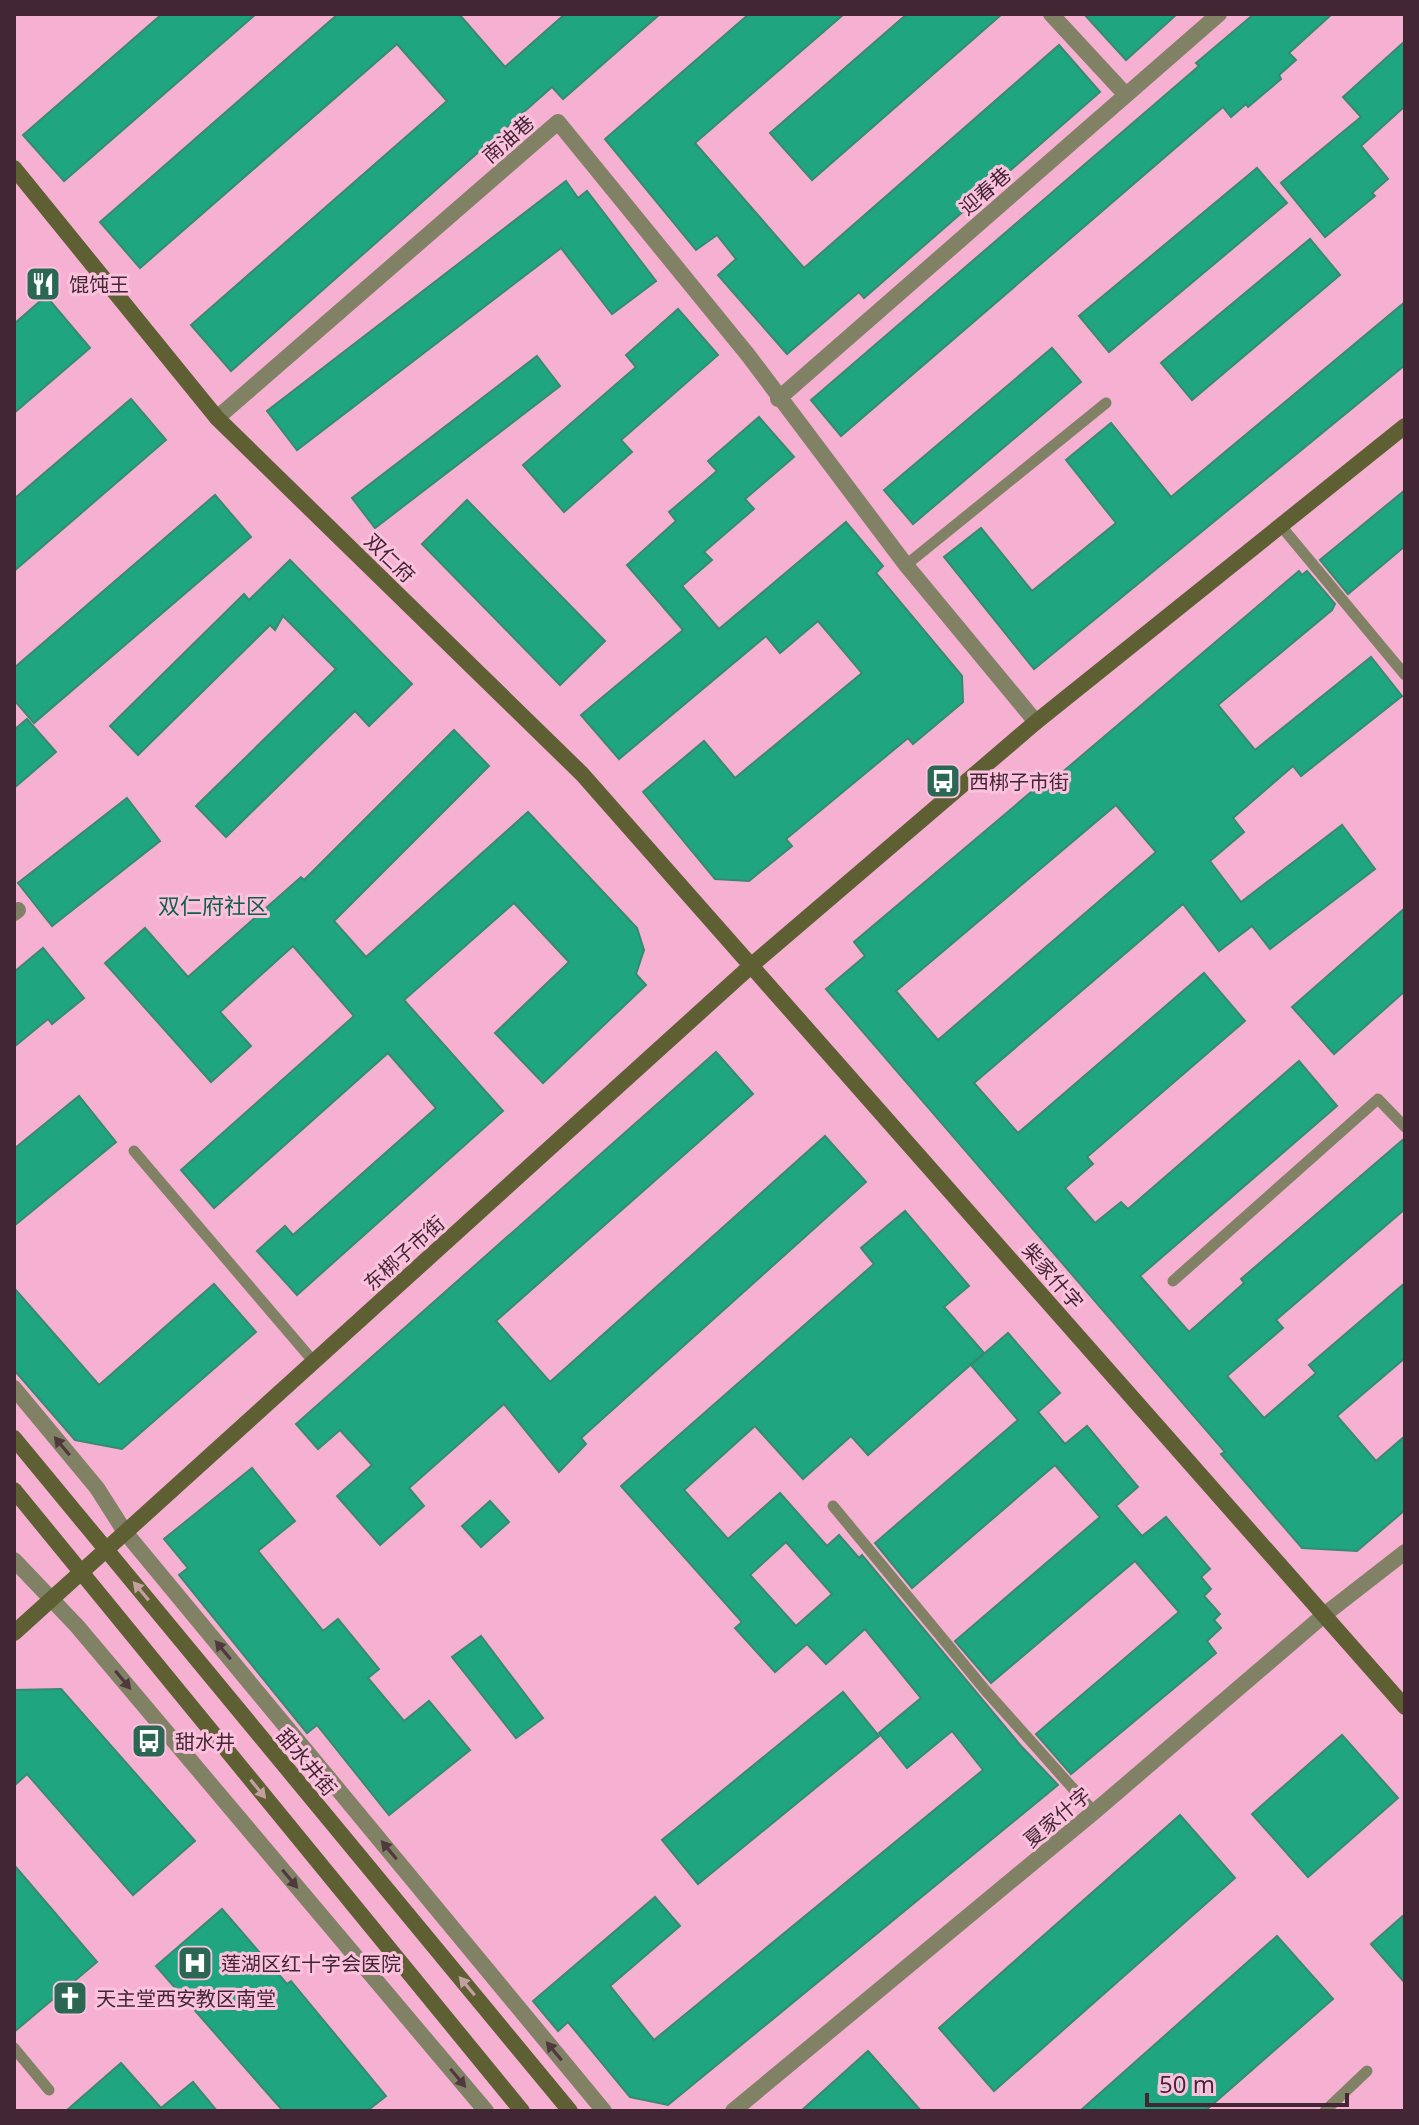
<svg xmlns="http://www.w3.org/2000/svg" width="1419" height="2125" font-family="'Open Sans','Noto Sans SC',sans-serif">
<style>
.building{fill:#1fa681;stroke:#358a6f;stroke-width:2;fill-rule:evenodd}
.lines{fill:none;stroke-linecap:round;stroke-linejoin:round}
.lane{stroke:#818165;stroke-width:11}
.street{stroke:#818165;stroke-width:16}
.secondary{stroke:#5f5f34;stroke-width:16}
.oneway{fill:#4f383e}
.oneway2{fill:#c49fa2}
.labels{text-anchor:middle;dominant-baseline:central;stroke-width:6;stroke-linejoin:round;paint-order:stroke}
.street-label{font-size:20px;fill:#422634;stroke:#fbc2dd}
.poi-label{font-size:20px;fill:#422634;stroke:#fbc2dd;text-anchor:start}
.neighbourhood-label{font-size:22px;fill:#105d48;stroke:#fbc2dd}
</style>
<rect width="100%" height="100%" fill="#f6b0d2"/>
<g class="building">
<path d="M162 14H256L64 181 23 135Z"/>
<path d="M338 14H459L505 67 565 14H660L563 99 552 87 231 371 191 325 447 101 397 44 140 268 100 222Z"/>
<path d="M749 14H844L695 143 804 268 1059 45 1100 92 864 298 859 292 787 354 718 275 736 259 717 235 696 250 605 139Z"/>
<path d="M907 14H1002L812 180 770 133Z"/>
<path d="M1084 14H1177L1126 60Z"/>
<path d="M1254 14H1332L1289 53 1296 60 1279 75 1281 79 1248 107 1246 104 1231 117 1223 107 841 436 811 400 1199 66 1196 63Z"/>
<path d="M1405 41V106L1361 146 1388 179 1372 193 1375 196 1325 237 1281 183 1361 117 1343 97Z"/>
<path d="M1257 168 1287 203 1109 352 1079 316Z"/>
<path d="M566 181 578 198 587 191 656 281 612 314 561 248 297 450 267 411Z"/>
<path d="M1310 239 1340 275 1192 400 1161 363Z"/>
<path d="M46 296 90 348 14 413V324Z"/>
<path d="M1405 302V365L1034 669 944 557 981 528 1032 591 1116 523 1066 460 1111 423 1171 497Z"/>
<path d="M678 309 718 355 621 440 632 452 564 512 523 465 636 367 626 355Z"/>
<path d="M1052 348 1081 382 913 524 884 490Z"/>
<path d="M537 356 560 386 375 528 352 498Z"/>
<path d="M131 399 166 440 14 571V499Z"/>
<path d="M759 417 794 457 745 499 754 509 704 552 712 560 682 586 719 629 846 522 883 566 876 573 962 676 963 702 913 744 908 738 786 839 792 846 749 881 715 879 643 792 704 741 735 778 862 673 818 621 780 653 766 636 619 759 581 715 683 630 627 565 676 521 669 512 717 471 708 461Z"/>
<path d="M1405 490V546L1348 594 1320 560Z"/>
<path d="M215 495 251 537 34 723 14 700V668Z"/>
<path d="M467 500 605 641 560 685 422 544Z"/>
<path d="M290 560 412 684 369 726 355 711 226 837 196 806 336 669 283 616 275 630 270 625 138 755 110 726 244 594 249 600Z"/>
<path d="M1299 571 1302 575 1307 571 1335 604 1332 610 1218 705 1255 750 1371 657 1402 696 1301 776 1293 766 1233 818 1244 832 1210 861 1241 902 1342 825 1375 869 1270 949 1252 926 1219 951 1183 904 974 1083 1018 1133 1204 973 1245 1021 1087 1157 1093 1164 1065 1188 1095 1223 1121 1202 1128 1209 1299 1061 1337 1106 1140 1276 1189 1332 1244 1283 1241 1279 1405 1138V1209L1276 1320 1283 1328 1227 1376 1264 1418 1316 1373 1309 1365 1405 1283V1358L1337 1416 1376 1461 1405 1436V1510L1357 1551 1302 1548 1221 1454 1225 1452 826 989 865 956 854 942 1036 788 1039 792ZM1116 805 1156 852 938 1040 896 991Z"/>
<path d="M27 719 56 752 14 788V730Z"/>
<path d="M454 730 489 766 334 921 366 957 528 812 637 928 644 950 636 974 646 985 543 1083 495 1033 569 962 514 903 404 1000 503 1111 297 1295 257 1251 285 1226 293 1235 436 1108 388 1053 214 1208 181 1170 354 1016 293 946 220 1012 251 1046 211 1082 105 963 145 928 188 977 301 877 304 880Z"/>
<path d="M127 798 160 841 52 926 18 883Z"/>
<path d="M1405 908V991L1334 1054 1292 1007Z"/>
<path d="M43 948 84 998 52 1024 48 1019 14 1047V972Z"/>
<path d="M716 1052 753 1094 496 1321 550 1382 825 1136 866 1182 581 1438 586 1444 559 1472 504 1404 409 1488 424 1506 380 1545 337 1496 372 1465 340 1430 318 1449 296 1424Z"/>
<path d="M79 1096 116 1142 14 1226V1149Z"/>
<path d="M905 1211 969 1286 944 1307 984 1353 868 1455 851 1436 803 1479 755 1426 684 1490 728 1539 780 1493 827 1546 839 1535 859 1558 862 1555 1021 1746 1058 1785 668 2105 630 2097 568 2022 558 2031 533 2001 655 1897 680 1926 610 1986 654 2040 983 1770 952 1731 907 1768 879 1733 921 1698 865 1629 826 1664 807 1644 775 1672 735 1628 742 1622 621 1486 874 1264 861 1248ZM786 1542 832 1594 796 1626 750 1575Z"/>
<path d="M214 1284 256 1332 122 1449 75 1440 14 1370V1288L99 1385Z"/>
<path d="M1008 1333 1060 1393 1038 1412 1065 1444 1087 1426 1138 1487 1116 1506 1142 1536 1166 1517 1210 1569 1201 1577 1211 1589 1204 1596 1220 1614 1214 1620 1221 1628 1207 1641 1216 1653 1071 1774 1036 1734 1179 1612 1135 1561 991 1683 955 1641 1100 1517 1055 1465 912 1588 875 1543 1018 1420 971 1365Z"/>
<path d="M252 1468 295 1521 258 1551 323 1631 338 1619 379 1669 368 1678 404 1721 429 1701 470 1750 389 1815 317 1725 307 1733 179 1575 188 1568 164 1539Z"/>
<path d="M490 1501 509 1522 481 1547 462 1526Z"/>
<path d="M481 1636 543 1718 516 1738 452 1657Z"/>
<path d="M61 1689 195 1841 133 1895 27 1774 14 1786V1690Z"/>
<path d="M843 1692 879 1736 698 1884 662 1840Z"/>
<path d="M1342 1735 1398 1798 1308 1877 1252 1814Z"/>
<path d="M1180 1815 1235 1878 994 2091 939 2028Z"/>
<path d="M14 1865 97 1962 14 2032Z"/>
<path d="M222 1909 287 1984 291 1981 386 2096 367 2111H283L156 1966Z"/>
<path d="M1405 1914V1983L1371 1944Z"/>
<path d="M1277 1936 1333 1999 1205 2111H1080Z"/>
<path d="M868 2051 921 2111H801Z"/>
<path d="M121 2063 161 2108 193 2082 217 2111H66Z"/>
</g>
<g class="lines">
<g class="lane">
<path d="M1281 526 1405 675"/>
<path d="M906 565 1106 403"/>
<path d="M134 1151 314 1362"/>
<path d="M1173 1281 1378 1099 1405 1127"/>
<path d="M833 1506 986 1691 1094 1812"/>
<path d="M14 2048 49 2090"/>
<path d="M1325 2111 1367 2071"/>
</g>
<g class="street">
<path d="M1051 14 1125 94"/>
<path d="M778 399 1219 14"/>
<path d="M217 418 558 122 748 355 906 565 1036 722"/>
<path d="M14 913 18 910"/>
<path d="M14 1388 97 1488 125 1532 604 2111"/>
<path d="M14 1560 77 1626 486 2111"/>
<path d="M733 2111 1094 1812 1324 1615 1405 1552"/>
</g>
<g class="secondary">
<path d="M14 168 217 418 582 774 1405 1707"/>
<path d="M14 1438 570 2111"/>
<path d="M14 1490 522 2111"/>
<path d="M14 1633 753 964 1036 722 1405 426"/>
</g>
</g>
<defs><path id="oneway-solid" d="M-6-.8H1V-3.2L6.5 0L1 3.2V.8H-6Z" transform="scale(2)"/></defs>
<g class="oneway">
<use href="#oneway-solid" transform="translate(62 1446) rotate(-130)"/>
<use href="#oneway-solid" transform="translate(223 1650) rotate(-130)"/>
<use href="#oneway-solid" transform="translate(123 1680) rotate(50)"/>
<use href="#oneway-solid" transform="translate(389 1850) rotate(-130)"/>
<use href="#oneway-solid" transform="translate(290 1879) rotate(50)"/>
<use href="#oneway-solid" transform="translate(554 2051) rotate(-130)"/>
<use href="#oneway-solid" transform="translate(458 2078) rotate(50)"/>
</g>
<g class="oneway2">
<use href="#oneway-solid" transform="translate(141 1591) rotate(-130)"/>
<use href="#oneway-solid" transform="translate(258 1789) rotate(51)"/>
<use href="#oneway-solid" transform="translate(467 1986) rotate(-130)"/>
</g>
<defs>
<symbol id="restaurant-square" viewBox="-11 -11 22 22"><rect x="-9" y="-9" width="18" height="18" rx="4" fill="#2b6854" stroke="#fbc2dd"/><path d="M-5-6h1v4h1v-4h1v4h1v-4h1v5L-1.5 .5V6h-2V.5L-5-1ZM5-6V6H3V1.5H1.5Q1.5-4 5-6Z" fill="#fff"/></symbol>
<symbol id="bus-square" viewBox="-11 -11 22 22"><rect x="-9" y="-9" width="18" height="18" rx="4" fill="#2b6854" stroke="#fbc2dd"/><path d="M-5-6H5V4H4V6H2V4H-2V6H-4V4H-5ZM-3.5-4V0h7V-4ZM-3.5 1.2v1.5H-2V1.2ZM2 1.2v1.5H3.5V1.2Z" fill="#fff"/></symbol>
<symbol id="hospital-square" viewBox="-11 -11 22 22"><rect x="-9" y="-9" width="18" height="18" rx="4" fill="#2b6854" stroke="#fbc2dd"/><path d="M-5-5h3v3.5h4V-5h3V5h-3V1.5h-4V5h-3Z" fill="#fff"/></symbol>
<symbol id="church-square" viewBox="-11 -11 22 22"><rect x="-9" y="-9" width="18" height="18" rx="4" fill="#2b6854" stroke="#fbc2dd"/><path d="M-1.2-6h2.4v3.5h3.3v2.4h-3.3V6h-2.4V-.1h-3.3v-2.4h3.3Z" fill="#fff"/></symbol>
</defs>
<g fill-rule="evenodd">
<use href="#restaurant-square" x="23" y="264" width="40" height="40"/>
<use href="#bus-square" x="923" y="761" width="40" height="40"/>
<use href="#bus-square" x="129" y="1721" width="40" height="40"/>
<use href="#hospital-square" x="175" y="1943" width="40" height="40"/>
<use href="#church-square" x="50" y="1978" width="40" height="40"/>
</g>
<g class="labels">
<g class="street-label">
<text transform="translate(508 139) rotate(-41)">南油巷</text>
<text transform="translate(985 191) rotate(-41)">迎春巷</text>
<text transform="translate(390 558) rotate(44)">双仁府</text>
<text transform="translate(404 1253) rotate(-42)">东梆子市街</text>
<text transform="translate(1053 1276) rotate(49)">柴家什字</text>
<text transform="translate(307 1762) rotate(50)">甜水井街</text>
<text transform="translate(1057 1817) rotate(-40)">夏家什字</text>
</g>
<g class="poi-label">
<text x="69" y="284">馄饨王</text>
<text x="969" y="781">西梆子市街</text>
<text x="175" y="1741">甜水井</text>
<text x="221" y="1963">莲湖区红十字会医院</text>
<text x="96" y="1998">天主堂西安教区南堂</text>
</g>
<g class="neighbourhood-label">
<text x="213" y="905">双仁府社区</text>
</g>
</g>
<rect width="1419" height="2125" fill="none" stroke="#422634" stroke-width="32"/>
<path d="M1147 2093v12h200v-12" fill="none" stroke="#422634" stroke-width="4"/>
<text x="1159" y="2093" font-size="24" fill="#422634" stroke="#fbc2dd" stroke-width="6" paint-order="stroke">50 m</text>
</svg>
